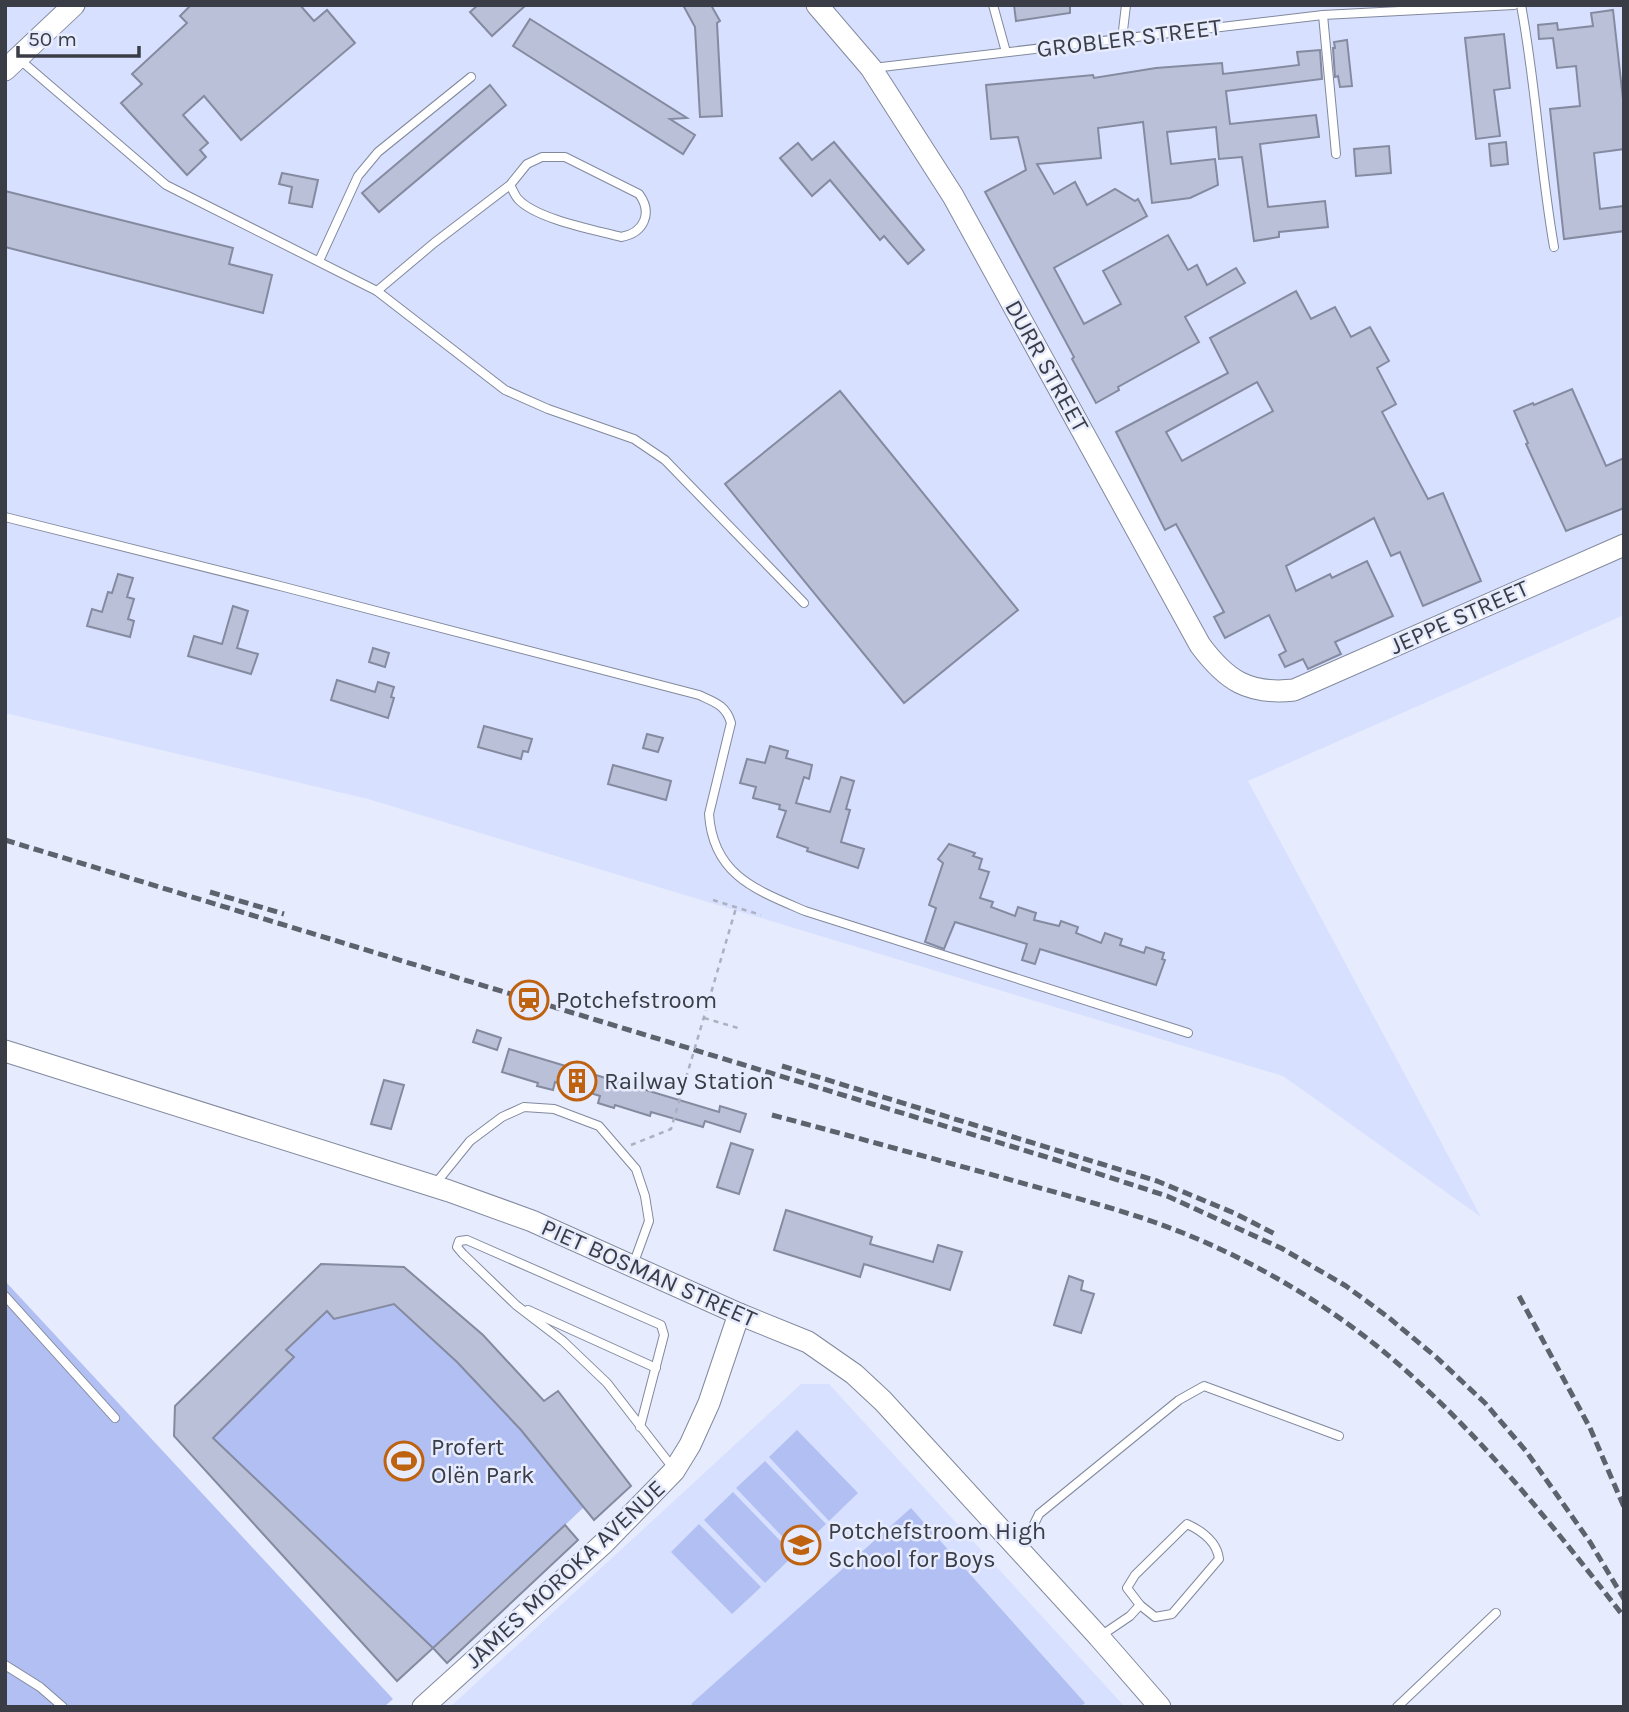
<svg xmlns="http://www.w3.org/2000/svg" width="1629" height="1712" font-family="Karla,sans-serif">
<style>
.built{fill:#d7e0fe}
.green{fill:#b1bff3}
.building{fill:#bac0d7;stroke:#848a9f;stroke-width:2;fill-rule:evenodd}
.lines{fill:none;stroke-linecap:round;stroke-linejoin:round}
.lane-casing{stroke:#82899d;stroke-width:10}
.secondary-casing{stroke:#82899d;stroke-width:23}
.path{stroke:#acb1c0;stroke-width:2.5;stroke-dasharray:5 5;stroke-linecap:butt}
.lane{stroke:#fff;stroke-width:8}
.secondary{stroke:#fff;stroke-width:21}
.rail{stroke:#5e626d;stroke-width:5;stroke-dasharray:10 5;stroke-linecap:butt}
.path-bridge{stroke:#acb1c0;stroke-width:2.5;stroke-dasharray:5 5;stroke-linecap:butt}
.labels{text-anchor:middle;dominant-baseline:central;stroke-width:5;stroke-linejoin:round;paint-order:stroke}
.street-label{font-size:24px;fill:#3a3d46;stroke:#e6ebfe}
.poi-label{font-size:24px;fill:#3a3d46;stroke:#e6ebfe;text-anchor:start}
</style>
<rect width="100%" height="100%" fill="#e6ebfe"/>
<g class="built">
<path d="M5 5H1624V615L1248 781 1481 1217 1283 1076 368 799 5 713Z"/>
<path d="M801 1384H829L1125 1707H450Z"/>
</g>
<g class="green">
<path d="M321 1264 404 1267 483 1335 544 1401 558 1391 631 1486 594 1519 584 1507 565 1525 579 1540 447 1663 433 1648 397 1681 174 1436 175 1406Z"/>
<path d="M5 1281 393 1699 384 1707H5Z"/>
<path d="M797 1430 858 1493 829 1521 769 1457Z"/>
<path d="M765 1461 826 1524 797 1552 736 1488Z"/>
<path d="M733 1492 794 1555 765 1583 704 1520Z"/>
<path d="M911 1508 1085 1703 1080 1707H694L691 1704Z"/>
<path d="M699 1524 761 1587 732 1614 671 1552Z"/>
</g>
<g class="building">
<path d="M191 5H300L314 21 327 10 355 43 241 140 204 96 183 115 208 143 200 150 206 157 187 175 121 103 142 84 132 74 187 23 180 16Z"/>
<path d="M478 5H526L492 36 470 12Z"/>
<path d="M683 5H711L720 21 717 23 722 116 700 117 695 27Z"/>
<path d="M1014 5H1070V13L1016 21Z"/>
<path d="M1613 10 1624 108V149L1594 153 1600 209 1624 206V231L1564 239 1550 109 1580 106 1576 66 1557 68 1553 38 1539 39 1538 25 1557 23 1558 30 1593 26 1591 13Z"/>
<path d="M530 19 687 118 670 119 695 135 683 154 513 46Z"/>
<path d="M1504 34 1510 88 1494 90 1500 136 1476 139 1465 38Z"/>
<path d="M1347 40 1352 86 1340 87 1338 76 1335 77 1333 48H1335L1334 42Z"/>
<path d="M1320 50 1322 79 1226 91 1230 124 1316 115 1319 137 1260 144 1268 207 1325 201 1328 227 1279 232V237L1254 241 1242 157 1219 159 1216 127 1167 132 1171 164 1215 159 1218 185 1190 198 1152 203 1143 122 1098 128 1101 158 1037 164 1054 194 1075 182 1087 205 1115 189 1135 201 1138 199 1147 216 1054 268 1084 324 1121 304 1103 271 1168 235 1188 270 1197 265 1207 285 1236 268 1245 283 1185 317 1199 342 1118 387 1119 390 1096 403 1072 359 1074 357 985 192 1026 170 1018 137 991 139 986 85 1093 75 1094 78 1156 68 1222 63 1223 74 1299 65 1297 52Z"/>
<path d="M490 85 506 105 379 212 362 193Z"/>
<path d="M834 142 924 250 908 264 884 236 880 240 830 180 812 196 780 158 798 143 812 160Z"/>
<path d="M1506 142 1508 164 1491 166 1489 144Z"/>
<path d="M1389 146 1391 173 1356 176 1354 149Z"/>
<path d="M282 173 318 180 312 207 289 203 292 187 279 184Z"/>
<path d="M5 191 233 248 229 264 272 275 263 313 5 247Z"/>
<path d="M1296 291 1311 319 1335 307 1351 337 1370 327 1389 361 1377 368 1396 404 1382 412 1428 499 1443 493 1481 581 1423 606 1400 552 1391 556 1374 518 1286 566 1296 591 1330 574 1332 578 1367 561 1393 616 1335 642 1341 654 1308 669 1303 659 1285 667 1279 655 1286 651 1269 615 1225 638 1214 617 1224 612 1176 524 1165 530 1116 432 1228 373 1210 338ZM1257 382 1273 411 1182 461 1166 432Z"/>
<path d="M1572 389 1606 466 1624 458V508L1566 531 1526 444 1528 443 1514 411 1533 403 1534 405Z"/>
<path d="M840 391 1018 610 904 703 725 484Z"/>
<path d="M118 574 133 578 127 597 134 599 128 619 134 621 130 637 87 626 92 609 102 612 108 592 112 593Z"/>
<path d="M233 606 248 611 237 648 258 654 251 674 188 656 194 636 222 644Z"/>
<path d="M373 648 389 653 385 667 369 662Z"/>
<path d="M337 680 375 692 378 682 394 687 391 697 394 698 388 718 331 700Z"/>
<path d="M484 726 532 739 528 752 523 751 521 759 478 747Z"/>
<path d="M647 734 663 738 658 752 643 748Z"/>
<path d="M770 746 788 751 786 758 812 765 809 779 804 777 796 803 830 812 841 777 854 781 846 809 850 810 841 842 864 849 858 868 807 851 808 848 777 837 786 811 779 809 780 805 753 798 756 787 740 783 747 759 765 763Z"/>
<path d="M613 765 671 781 666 800 608 784Z"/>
<path d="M949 844 975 853 973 856 982 859 979 869 989 872 980 898 993 902 991 907 1015 916 1018 907 1036 913 1034 920 1059 926 1061 921 1078 927 1076 933 1101 943 1105 933 1122 939 1120 945 1144 953 1146 947 1164 953 1162 959 1165 960 1156 985 1040 949 1035 964 1022 960 1027 944 955 922 944 949 925 942 936 908 929 905 943 863 938 859Z"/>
<path d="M477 1030 501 1038 497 1050 473 1042Z"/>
<path d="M509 1049 719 1112 720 1106 746 1114 740 1132 705 1121 703 1127 651 1112 650 1116 615 1105 614 1108 598 1103 600 1096 555 1082 553 1090 537 1086 538 1083 502 1072Z"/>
<path d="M384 1080 404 1085 391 1129 371 1124Z"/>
<path d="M731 1143 753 1150 739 1194 717 1187Z"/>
<path d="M786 1210 872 1237 870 1244 933 1262 938 1245 962 1252 950 1290 864 1264 860 1277 774 1250Z"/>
<path d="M321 1264 404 1267 483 1335 544 1401 558 1391 631 1486 594 1520 521 1430 457 1362 394 1304 334 1319 327 1311 286 1350 294 1357 213 1438 433 1648 397 1681 174 1436 175 1406Z"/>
<path d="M1069 1276 1083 1281 1081 1290 1094 1294 1081 1333 1054 1325Z"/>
<path d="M565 1525 578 1540 447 1663 433 1648Z"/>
</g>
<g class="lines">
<defs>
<g id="lane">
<path d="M993 5 1006 52"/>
<path d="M1521 5C1536 85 1540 167 1554 247"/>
<path d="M1323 15 1336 154"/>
<path d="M1122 39 1126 5"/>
<path d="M19 59 166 185 377 291 505 390 548 409 634 439 665 460 804 603"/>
<path d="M873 68 1323 15 1514 5"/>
<path d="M319 261 358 176 378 152 471 77"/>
<path d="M377 291 434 243 510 185 527 164 542 157H565L639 194C653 213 644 233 621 237 595 230 536 219 518 199 515 196 513 190 510 185"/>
<path d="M5 517 284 587 699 695C714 702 726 705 731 723L709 814C713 875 756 890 805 911L1188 1033"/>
<path d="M436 1183 470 1141 502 1117 524 1107 554 1109 599 1126 636 1169 645 1196 649 1221 633 1265"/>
<path d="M5 1296 115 1418"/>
<path d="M528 1310 656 1368"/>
<path d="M640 1427 664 1335 661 1325 467 1240 459 1241 457 1247 463 1254 516 1305 563 1341 607 1383 673 1468"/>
<path d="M1187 1524C1202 1531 1217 1542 1219 1559L1172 1614 1155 1617 1140 1605 1127 1588 1135 1575Z"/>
<path d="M1022 1549 1039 1514 1179 1400 1204 1386 1339 1436"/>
<path d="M1099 1637 1130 1616 1140 1605"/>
<path d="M5 1665 40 1687 63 1707"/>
<path d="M1397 1707 1496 1613"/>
</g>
<g id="secondary">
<path d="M817 5 871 68 953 196 1200 645C1226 680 1248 695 1294 690L1624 545"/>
<path d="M5 70 74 5"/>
<path d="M5 1051 449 1191 532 1221 739 1314 808 1342 854 1374 883 1401 1099 1637 1160 1707"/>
<path d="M423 1707 604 1543 674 1471 690 1445 709 1403 739 1314"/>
</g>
</defs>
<use href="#lane" class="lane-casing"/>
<use href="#secondary" class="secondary-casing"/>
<g class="path">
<path d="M713 900 761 915"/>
<path d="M704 1018 738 1028 740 1024"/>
<path d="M631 1145 671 1129 686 1078"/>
</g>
<use href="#lane" class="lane"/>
<use href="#secondary" class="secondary"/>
<g class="rail">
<path d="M5 840 1053 1159 1167 1196 1281 1248 1346 1286 1388 1317 1436 1357 1485 1403 1526 1451 1590 1542 1624 1599"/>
<path d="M210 892 284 914"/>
<path d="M782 1066 1157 1181 1234 1213 1275 1234"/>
<path d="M772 1115C844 1134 915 1154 986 1173 1042 1189 1099 1203 1154 1222 1236 1251 1316 1296 1383 1351 1475 1427 1551 1523 1624 1617"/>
<path d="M1519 1296 1590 1428 1624 1507"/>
</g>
<path class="path-bridge" d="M686 1078 736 908"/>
</g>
<defs>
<symbol id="station-ring" viewBox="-11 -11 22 22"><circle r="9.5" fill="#e6ebfe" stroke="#be620f" stroke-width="1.5"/><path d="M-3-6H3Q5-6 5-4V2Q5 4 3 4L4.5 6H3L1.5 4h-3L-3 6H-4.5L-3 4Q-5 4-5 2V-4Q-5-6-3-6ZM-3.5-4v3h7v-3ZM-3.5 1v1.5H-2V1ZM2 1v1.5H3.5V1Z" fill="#be620f"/></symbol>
<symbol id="building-ring" viewBox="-11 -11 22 22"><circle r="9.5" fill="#e6ebfe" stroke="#be620f" stroke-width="1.5"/><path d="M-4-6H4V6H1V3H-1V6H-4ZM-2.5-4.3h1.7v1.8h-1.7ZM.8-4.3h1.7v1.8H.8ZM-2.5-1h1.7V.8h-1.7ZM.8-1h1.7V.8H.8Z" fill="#be620f"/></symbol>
<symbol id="stadium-ring" viewBox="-11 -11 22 22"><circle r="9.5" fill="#e6ebfe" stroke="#be620f" stroke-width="1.5"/><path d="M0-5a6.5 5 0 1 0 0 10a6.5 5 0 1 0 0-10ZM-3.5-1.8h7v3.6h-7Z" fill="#be620f"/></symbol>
<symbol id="school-ring" viewBox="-11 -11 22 22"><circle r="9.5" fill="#e6ebfe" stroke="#be620f" stroke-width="1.5"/><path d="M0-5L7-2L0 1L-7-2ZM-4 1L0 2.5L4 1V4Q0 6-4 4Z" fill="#be620f"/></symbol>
</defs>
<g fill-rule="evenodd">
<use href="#station-ring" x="507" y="978" width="44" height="44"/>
<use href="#building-ring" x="555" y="1059" width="44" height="44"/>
<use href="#stadium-ring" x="382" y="1439" width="44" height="44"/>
<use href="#school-ring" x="779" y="1523" width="44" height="44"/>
</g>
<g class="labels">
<g class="street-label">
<text transform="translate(1129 38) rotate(-7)">GROBLER STREET</text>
<text transform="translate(1047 366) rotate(61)">DURR STREET</text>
<text transform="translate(1459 617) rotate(-24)">JEPPE STREET</text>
<text transform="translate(649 1273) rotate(24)">PIET BOSMAN STREET</text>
<text transform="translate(565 1574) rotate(-43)">JAMES MOROKA AVENUE</text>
</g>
<g class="poi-label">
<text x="556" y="1000">Potchefstroom</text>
<text x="604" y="1081">Railway Station</text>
<text x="431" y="1447">Profert<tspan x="431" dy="28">Olën Park</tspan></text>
<text x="828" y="1531">Potchefstroom High<tspan x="828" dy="28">School for Boys</tspan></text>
</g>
</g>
<rect width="1629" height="1712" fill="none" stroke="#3a3d46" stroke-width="14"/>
<path d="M18 46v10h121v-10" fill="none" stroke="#3a3d46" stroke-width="3.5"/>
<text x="28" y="46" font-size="21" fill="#3a3d46" stroke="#e6ebfe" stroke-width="5" paint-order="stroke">50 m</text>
</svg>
